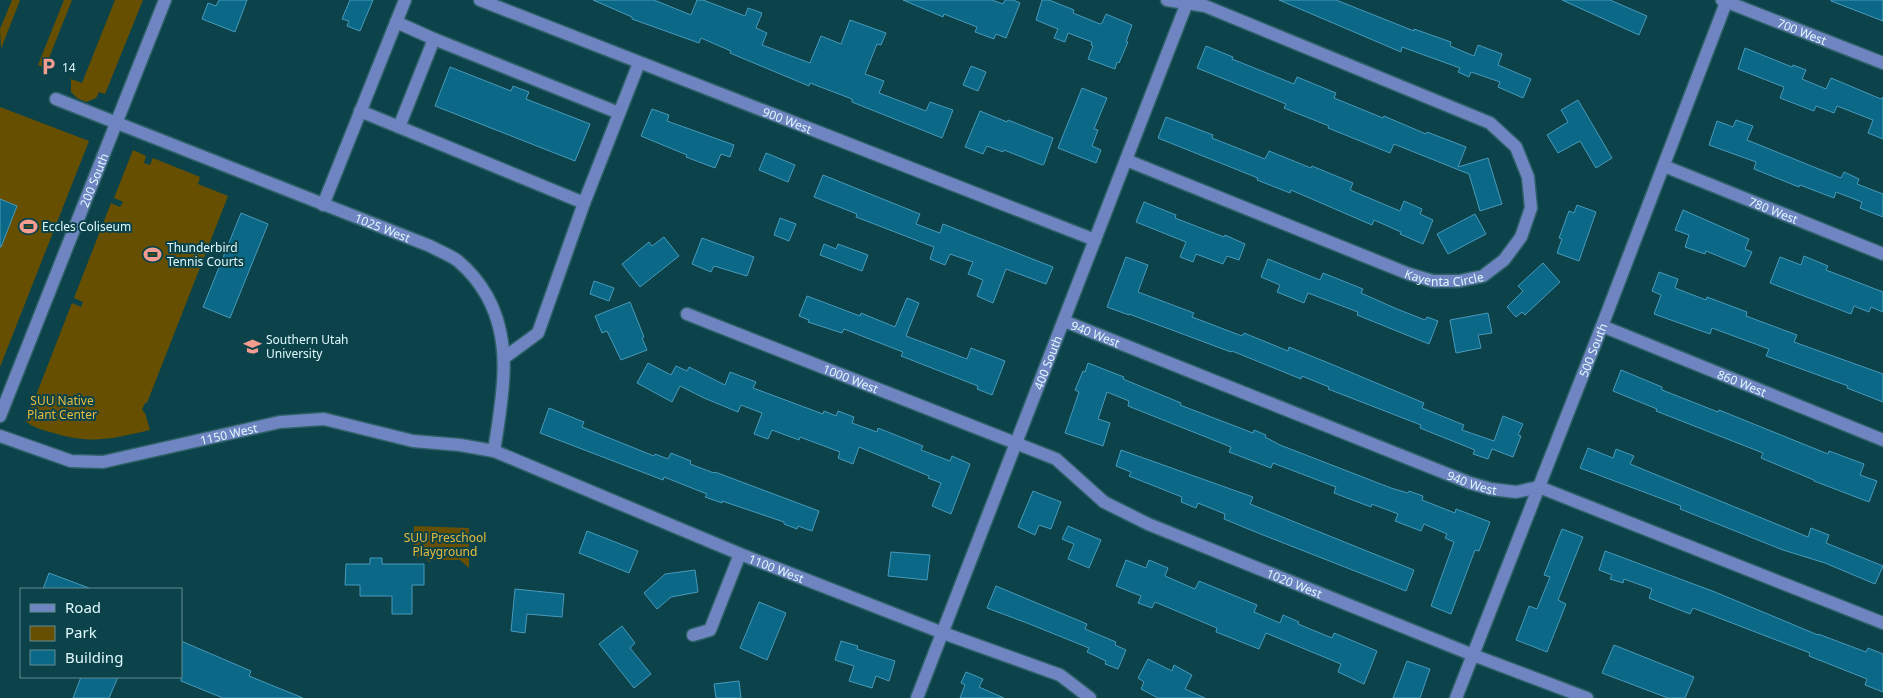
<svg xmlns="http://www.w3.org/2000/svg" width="1883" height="698" font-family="'Noto Sans',sans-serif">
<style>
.green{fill:#674f01}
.building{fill:#0b6887;stroke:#4999ba}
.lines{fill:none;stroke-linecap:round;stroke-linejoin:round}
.minor-casing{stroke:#2e6067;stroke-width:15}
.minor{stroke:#6e85c1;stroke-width:12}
.labels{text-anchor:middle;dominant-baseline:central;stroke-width:4;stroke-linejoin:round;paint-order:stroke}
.street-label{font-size:12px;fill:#dff9fd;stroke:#0c434a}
.poi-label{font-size:12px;fill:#dff9fd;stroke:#0c434a;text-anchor:start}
.park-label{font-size:12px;fill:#e9bc3f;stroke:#0c434a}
</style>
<rect width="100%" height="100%" fill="#0c434a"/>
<g class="green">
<path d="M12 0H20L1 49 0 29Z"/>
<path d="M64 0H72L45 68 38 65Z"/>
<path d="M115 0H143L105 94 99 92 96 98 86 102 77 98 71 92V79L82 83Z"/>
<path d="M0 107 89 141 0 367Z"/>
<path d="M133 150 146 156 144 163 150 165 153 158 200 177 198 184 228 196 147 403H145L142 410 145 413 150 430C110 439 91 445 50 432 43 430 31 427 26 421L72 303 81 307 83 302 74 298 111 203 120 207 123 202 114 198Z"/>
<path d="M414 526 469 528V568L460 560H433L429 562 426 558 413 556Z"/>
</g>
<g class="building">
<path d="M219 0H247L235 32 202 19 208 3 216 6Z"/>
<path d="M350 0H373L360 31 347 26 349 21 342 19Z"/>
<path d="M593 0H654L691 15 697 0H703L745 16 748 8 762 13 756 28 767 33 762 45 810 63 821 36 841 44 850 20 886 33 881 45 877 44 865 74 884 81 879 93 926 111 930 102 953 110 942 138 852 102V99L810 83 809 86 730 53 731 51 701 38 699 43 632 19V17Z"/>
<path d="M903 0H992L1003 4 1005 0H1013L1020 3 1006 38 996 34 994 39 975 32 977 27 944 14 943 17Z"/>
<path d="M1042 0H1049L1074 10 1073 13 1100 24 1102 23 1106 14 1132 25 1126 42H1128L1119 63 1117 62 1115 69 1088 59 1093 46 1091 45 1092 42 1068 33 1065 42 1054 38 1058 29 1036 20Z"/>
<path d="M1279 0H1336L1414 31V29L1451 42 1450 46 1474 56 1478 45 1502 54 1498 65 1531 79 1523 98 1498 87 1500 82 1471 72 1469 77 1458 72 1460 68 1402 47 1401 52Z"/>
<path d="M1562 0H1610L1647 16 1639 35Z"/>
<path d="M1831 0H1883V21L1831 1Z"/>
<path d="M1206 46 1233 57 1232 59 1294 84 1297 77 1336 93 1334 98 1383 118 1384 116 1426 134 1427 132 1466 147 1458 167 1488 158 1502 204 1480 211 1469 174 1394 144 1390 153 1328 128 1329 126 1284 108 1286 104 1197 68Z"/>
<path d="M1745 48 1792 67 1793 65 1806 70 1802 79 1826 89 1831 78 1881 99 1883 97V139L1868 133 1873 120 1837 106 1834 113 1816 106 1814 111 1780 98 1784 87 1738 69Z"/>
<path d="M971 66 986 72 978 91 963 85Z"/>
<path d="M450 67 511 91 513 86 529 92 526 99 590 124 575 161 435 106Z"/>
<path d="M1082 88 1107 98 1094 129 1098 130 1092 146 1101 150 1096 163 1058 148Z"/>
<path d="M1578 100 1612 158 1596 168 1580 141 1558 153 1547 135 1568 122 1561 110Z"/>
<path d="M652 109 669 115 667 121 734 145 730 157 721 154 715 168 686 157 687 155 641 136Z"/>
<path d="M980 111 1007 122 1008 120 1053 138 1044 164 1042 165 1004 150 1003 152 987 146 983 154 965 147Z"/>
<path d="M1166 117 1213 135 1212 138 1265 159 1269 151 1311 168 1312 166 1353 183 1350 190 1400 211 1404 201 1422 209 1420 214 1433 220 1423 244 1400 234 1401 232 1374 220 1372 225 1291 190 1290 193 1257 180 1258 178 1158 138Z"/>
<path d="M1736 120 1753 126 1747 140 1841 178 1844 172 1859 179 1857 184 1883 194V217L1860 208 1862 202 1836 192 1834 198 1800 185 1799 187 1754 169 1756 162 1709 145 1717 121 1733 127Z"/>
<path d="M766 153 795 165 788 182 759 170Z"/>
<path d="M823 175 920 214 916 224 940 233 943 224 1053 267 1046 284 1006 269 993 303 977 296 983 280 968 274 973 262 950 254 945 265 930 259 934 247 856 217 857 214 814 197Z"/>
<path d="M0 199 17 206 1 247H0Z"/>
<path d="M1144 202 1176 215 1175 218 1224 237 1225 235 1245 244 1239 260 1227 256 1223 264 1196 254 1193 262 1180 257 1186 242 1136 222Z"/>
<path d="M1577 205 1596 212 1579 261 1557 253 1562 239 1559 238 1569 211 1574 213Z"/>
<path d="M1683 210 1749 239 1745 249 1752 252 1745 267 1706 251 1705 254 1685 247 1689 235 1675 230Z"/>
<path d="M241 213 268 224 230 318 203 307Z"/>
<path d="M1475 214 1486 234 1448 254 1437 234Z"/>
<path d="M780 218 796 224 789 241 774 235Z"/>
<path d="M664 237 679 256 640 287 622 264 649 242 652 246Z"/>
<path d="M702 238 754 257 747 276 714 266 711 272 692 264Z"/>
<path d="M824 244 836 249 838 244 868 255 862 271 820 255Z"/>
<path d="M1804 256 1828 266 1826 270 1883 292V312L1871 307 1869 312 1854 306 1851 314 1770 283 1780 257 1801 265Z"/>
<path d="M1126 257 1148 265 1138 292 1194 313 1192 317 1242 336 1244 333 1288 351 1289 347 1331 364 1424 403 1422 408 1464 425 1462 430 1494 441 1503 416 1523 424 1518 435 1521 436 1513 457 1492 449 1488 459 1473 454 1475 450 1420 428 1421 425 1328 389 1329 387 1302 376 1301 379 1232 351 1231 352 1129 314V315L1107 307Z"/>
<path d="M1268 259 1320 280 1323 273 1363 289 1361 293 1397 309 1425 320 1427 317 1438 321 1429 344 1357 315 1358 312 1308 293 1304 303 1277 292 1280 285 1261 277Z"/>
<path d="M1543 263 1560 282 1525 315 1522 312 1516 317 1507 307 1523 291 1518 286Z"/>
<path d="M1659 272 1678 279 1675 288 1706 300 1707 297 1747 312 1746 316 1797 335 1794 342 1883 374V402L1847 388 1848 386 1766 356 1769 349 1712 328 1710 334 1654 314 1661 295 1652 291Z"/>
<path d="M594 281 614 288 609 301 590 294Z"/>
<path d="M807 296 860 316 861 313 895 327 907 298 919 303 906 336 967 359 971 348 1005 361 992 395 977 389 978 386 901 356 903 352 844 329 842 333 808 322 809 320 799 316Z"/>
<path d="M630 302 644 337 642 338 647 350 621 360 607 331 602 333 595 316Z"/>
<path d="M1488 313 1492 333 1478 335 1481 348 1456 353 1450 320Z"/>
<path d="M648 363 671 375 676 366 687 371 689 367 725 385 730 372 756 382 753 388 823 414 824 411 836 416 838 411 854 417 852 423 877 432 878 428 923 446 921 450 950 461 952 456 970 464 951 514 932 506 941 483 928 478 929 476 859 447 853 464 838 458 840 452 800 437 799 440 772 430 768 439 754 434 762 413 741 405 738 412 704 398 680 386 672 402 637 383Z"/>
<path d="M1088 363 1124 377 1123 379 1181 403 1180 405 1253 433 1254 430 1266 435 1265 437 1280 445 1391 488 1408 493 1409 491 1423 496 1422 500 1455 513 1456 509 1490 522 1479 551 1475 550 1451 614 1431 606 1454 542 1445 538 1447 534 1424 524 1421 531 1395 521 1398 514 1372 504 1371 507 1334 493 1336 487 1273 463 1271 468 1229 452 1231 447 1128 406 1129 401 1107 392 1098 419 1110 423 1103 446 1065 433 1079 392 1075 390 1083 371 1085 372Z"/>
<path d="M1621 370 1662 387V390L1718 412 1719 410 1828 454 1829 451 1864 464 1860 475 1877 481 1869 502 1814 481V480L1761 458 1763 453 1656 411 1657 409 1613 391Z"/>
<path d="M549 408 584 422 582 427 654 456 655 454 668 459 671 453 691 461 690 464 714 473 715 472 819 511 812 531 798 526 797 529 784 524V522L722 501V503L705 497 707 494 664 477 663 480 540 433Z"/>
<path d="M1588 448 1613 458 1616 449 1634 456 1630 464 1808 537 1811 528 1829 535 1826 543 1883 566 1875 584 1825 563 1783 550 1680 509 1681 506 1580 468Z"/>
<path d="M1121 450 1253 497 1250 504 1414 570 1406 591 1258 533 1224 519 1225 514 1198 503 1196 508 1181 502 1182 497 1129 476 1131 472 1116 466Z"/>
<path d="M1033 491 1061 502 1051 529 1039 525 1035 535 1018 527Z"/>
<path d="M1068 526 1101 540 1089 568 1068 559 1074 544 1062 539Z"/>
<path d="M1562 529 1583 537 1558 600 1566 604 1547 652 1516 640 1529 606 1537 609 1550 577 1544 575Z"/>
<path d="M587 531 638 551 629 573 579 553Z"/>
<path d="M1605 551 1715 592 1818 635V634L1866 652 1868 648 1883 654V692L1865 685 1867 679 1809 656 1810 653 1693 608 1690 614 1649 598 1652 589 1624 579 1623 583 1610 579 1612 575 1599 570Z"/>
<path d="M891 552 930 555 927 580 888 576Z"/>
<path d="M370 558H382V564H424V585H412V614H392V596H360V585H345L346 564H370Z"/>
<path d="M1126 560 1146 568 1149 560 1168 568 1165 576 1195 589 1199 581 1257 605 1254 612 1280 623 1283 615 1299 622 1298 624 1332 638 1334 633 1377 651 1364 684 1338 672 1341 664 1266 633 1259 649 1216 632 1217 628 1155 602 1152 608 1138 603 1141 596 1116 586Z"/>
<path d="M695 570 698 592 671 597 657 609 644 593 665 574Z"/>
<path d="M49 573 89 588V589H43Z"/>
<path d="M996 586 1087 624 1085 629 1116 642 1115 645 1126 650 1118 669 1105 664 1106 661 1087 652 1089 648 1027 623 987 608Z"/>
<path d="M515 589 564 594 562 617 527 614 525 633 511 631Z"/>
<path d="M759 602 786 613 767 660 740 648Z"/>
<path d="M622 626 635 643 630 648 651 674 634 688 599 644Z"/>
<path d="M181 641 251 671 249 676 303 698H223L181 681Z"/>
<path d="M841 641 858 646 857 649 895 661 889 681 876 676 872 688 849 681 854 666 835 660Z"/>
<path d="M1614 645 1694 677 1685 698H1668L1602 673Z"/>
<path d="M1148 659 1172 671 1174 665 1192 675 1185 689 1205 698H1158L1141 689 1144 682 1138 678Z"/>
<path d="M1407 661 1430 669 1420 698H1393Z"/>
<path d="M966 672 983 679 979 687 1004 698H960L965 685 961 683Z"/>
<path d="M81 677H118L109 698H73Z"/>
<path d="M739 681 741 698H716L714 684Z"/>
</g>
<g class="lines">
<defs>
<g id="minor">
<path id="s1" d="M480 0 1095 240"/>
<path id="s2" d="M1722 0 1883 63"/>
<path d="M396 22 434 39"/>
<path id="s3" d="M56 99 430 246C439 251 450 255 458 261 470 271 479 282 487 296 514 345 502 398 494 451"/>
<path d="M360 111 584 203 639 63"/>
<path d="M399 127 434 39 619 113"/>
<path id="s4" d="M1126 160 1409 274 1433 281H1459L1483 276 1504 260 1521 237 1531 208 1528 177 1516 147 1490 123 1205 6 1167 0"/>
<path id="s5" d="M1664 166 1883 254"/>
<path d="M323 205 405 0"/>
<path id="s6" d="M687 314 1056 459 1104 502 1148 524 1473 655 1587 698"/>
<path id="s7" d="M1064 321 1470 483 1491 489 1516 492 1539 487 1883 623"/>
<path id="s8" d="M1602 326 1883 440"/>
<path d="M504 358 538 333 584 203"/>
<path id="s9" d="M0 416 165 0"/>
<path id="s10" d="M0 436 71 461 103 462 280 422 324 419 413 441 460 445 494 451 740 554 943 633 1060 675 1090 698"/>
<path d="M693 635 710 630 740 554"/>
<path id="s11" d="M917 698 1188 0"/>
<path id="s12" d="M1456 698 1602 326 1727 0"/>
</g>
</defs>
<use href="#minor" class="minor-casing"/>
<use href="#minor" class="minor"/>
</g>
<defs>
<symbol id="parking-bare" viewBox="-9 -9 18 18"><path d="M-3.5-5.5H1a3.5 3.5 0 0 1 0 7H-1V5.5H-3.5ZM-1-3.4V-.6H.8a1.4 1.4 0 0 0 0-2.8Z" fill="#f59c90" stroke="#0c434a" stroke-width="2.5" paint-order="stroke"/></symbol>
<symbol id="stadium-bare" viewBox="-9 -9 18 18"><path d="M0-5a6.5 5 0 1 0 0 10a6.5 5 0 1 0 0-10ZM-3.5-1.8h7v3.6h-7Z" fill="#f59c90" stroke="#0c434a" stroke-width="2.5" paint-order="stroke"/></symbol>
<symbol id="university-bare" viewBox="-9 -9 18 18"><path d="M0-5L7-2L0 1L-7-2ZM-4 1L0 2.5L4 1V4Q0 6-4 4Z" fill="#f59c90" stroke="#0c434a" stroke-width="2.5" paint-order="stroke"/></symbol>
</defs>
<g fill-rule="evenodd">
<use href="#parking-bare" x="36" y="54" width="25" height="25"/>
<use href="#stadium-bare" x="16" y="214" width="25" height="25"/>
<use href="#stadium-bare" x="140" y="242" width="25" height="25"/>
<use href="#university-bare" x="240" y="334" width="25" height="25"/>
</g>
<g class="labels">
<g class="street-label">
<text stroke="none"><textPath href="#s2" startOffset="86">700 West</textPath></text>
<text stroke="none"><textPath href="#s1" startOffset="330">900 West</textPath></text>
<text stroke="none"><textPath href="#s9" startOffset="254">200 South</textPath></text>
<text stroke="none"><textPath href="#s5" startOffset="118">780 West</textPath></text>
<text stroke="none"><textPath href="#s3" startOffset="351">1025 West</textPath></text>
<text stroke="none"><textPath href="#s4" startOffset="341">Kayenta Circle</textPath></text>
<text stroke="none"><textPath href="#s7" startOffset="34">940 West</textPath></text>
<text stroke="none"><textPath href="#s12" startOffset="374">500 South</textPath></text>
<text stroke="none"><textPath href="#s11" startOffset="360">400 South</textPath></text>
<text stroke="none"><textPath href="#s6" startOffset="176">1000 West</textPath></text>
<text stroke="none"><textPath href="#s8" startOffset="151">860 West</textPath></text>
<text stroke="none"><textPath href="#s10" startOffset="236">1150 West</textPath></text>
<text stroke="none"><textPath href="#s7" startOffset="439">940 West</textPath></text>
<text stroke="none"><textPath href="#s10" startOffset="812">1100 West</textPath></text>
<text stroke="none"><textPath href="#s6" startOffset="668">1020 West</textPath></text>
</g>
<g class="poi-label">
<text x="62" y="67">14</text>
<text x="42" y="226">Eccles Coliseum</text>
<text x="167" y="247">Thunderbird<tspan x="167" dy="14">Tennis Courts</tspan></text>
<text x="266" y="339">Southern Utah<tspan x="266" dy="14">University</tspan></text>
</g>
<g class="park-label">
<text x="62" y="400">SUU Native<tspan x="62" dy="14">Plant Center</tspan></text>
<text x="445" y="537">SUU Preschool<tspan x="445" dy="14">Playground</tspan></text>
</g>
</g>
<rect x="20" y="588" width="162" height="90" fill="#0c434a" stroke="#608c92"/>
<rect x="30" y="604" width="25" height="8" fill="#6e85c1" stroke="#608c92"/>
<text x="65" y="613" font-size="15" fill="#dff9fd">Road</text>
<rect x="30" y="626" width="25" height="15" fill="#674f01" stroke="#608c92"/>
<text x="65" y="638" font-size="15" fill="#dff9fd">Park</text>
<rect x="30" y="650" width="25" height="15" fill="#0b6887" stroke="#608c92"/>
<text x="65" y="663" font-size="15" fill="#dff9fd">Building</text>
</svg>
